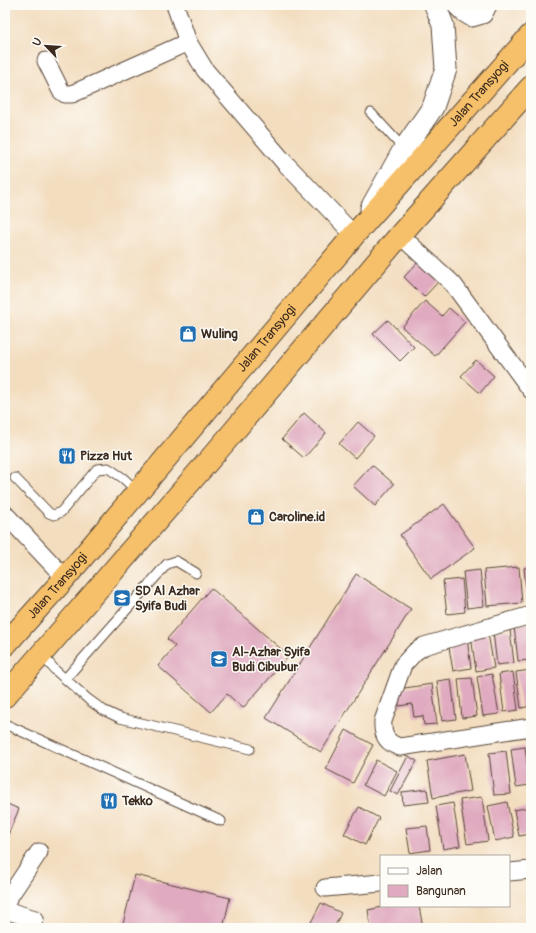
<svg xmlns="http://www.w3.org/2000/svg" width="536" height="933" font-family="Pangolin,sans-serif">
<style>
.building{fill:#e0abc0}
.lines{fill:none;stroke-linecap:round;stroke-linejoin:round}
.service-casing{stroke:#574536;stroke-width:11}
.minor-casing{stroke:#574536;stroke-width:19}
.tertiary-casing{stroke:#574536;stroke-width:23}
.trunk-casing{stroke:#574536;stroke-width:24}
.service{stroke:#fff;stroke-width:9}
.minor{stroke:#fff;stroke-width:17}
.tertiary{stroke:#fff;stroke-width:21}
.trunk{stroke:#f6c06b;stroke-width:22}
.labels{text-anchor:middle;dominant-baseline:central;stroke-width:3;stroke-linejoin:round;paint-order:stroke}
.street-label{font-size:13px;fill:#3b2a1e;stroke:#fdfcf7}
.poi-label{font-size:13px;font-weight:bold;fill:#3b2a1e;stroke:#fdfcf7;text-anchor:start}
</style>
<rect width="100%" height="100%" fill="#fdfcf7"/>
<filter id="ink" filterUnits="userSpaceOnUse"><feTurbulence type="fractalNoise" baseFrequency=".025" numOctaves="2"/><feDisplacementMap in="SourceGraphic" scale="8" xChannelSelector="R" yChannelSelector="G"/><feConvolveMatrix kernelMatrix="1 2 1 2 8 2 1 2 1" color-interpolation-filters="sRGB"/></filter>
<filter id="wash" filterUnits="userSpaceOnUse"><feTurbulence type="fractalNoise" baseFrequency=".012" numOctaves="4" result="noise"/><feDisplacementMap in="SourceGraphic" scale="16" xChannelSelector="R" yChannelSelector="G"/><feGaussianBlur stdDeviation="0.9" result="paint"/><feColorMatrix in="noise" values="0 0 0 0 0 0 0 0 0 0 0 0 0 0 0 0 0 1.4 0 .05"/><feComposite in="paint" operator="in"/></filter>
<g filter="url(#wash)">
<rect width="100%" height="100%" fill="#f3ddbf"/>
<g id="blocks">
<g class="building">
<path d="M420 260 440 280 424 297 404 277Z"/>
<path d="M425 301 442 316 449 308 465 322 435 356 402 327Z"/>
<path d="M388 320 414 347 400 361 373 334Z"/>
<path d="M476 360 494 376 480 393 461 376Z"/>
<path d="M304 413 326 433 304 458 282 439Z"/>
<path d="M358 422 374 436 355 458 339 444Z"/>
<path d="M372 465 394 484 375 506 353 486Z"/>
<path d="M444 504 475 548 431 579 400 535Z"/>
<path d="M519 567 522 603 487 606 484 570Z"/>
<path d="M531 567V599L527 600 524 568Z"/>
<path d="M480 570 484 606 467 608 463 572Z"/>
<path d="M356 574 411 609 321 752 266 718Z"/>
<path d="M462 579 465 612 447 614 443 581Z"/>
<path d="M211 588 289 656 243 708 227 694 211 712 158 666 175 646 167 639Z"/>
<path d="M531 623V660L518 661 514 626Z"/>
<path d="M510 630 514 663 497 665 493 632Z"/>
<path d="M488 633 494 668 476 671 471 636Z"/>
<path d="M467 638 471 668 453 671 448 641Z"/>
<path d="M531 670V706L521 708 516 672Z"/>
<path d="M513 672 518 710 504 712 499 674Z"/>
<path d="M492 674 499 714 483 716 477 677Z"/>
<path d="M472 678 477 716 462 718 458 679Z"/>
<path d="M451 679 456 719 442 721 437 681Z"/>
<path d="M432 684 437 724 424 725 423 716 414 717 412 704 399 706 398 689Z"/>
<path d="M346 730 373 745 353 783 326 769Z"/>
<path d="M525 747 530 785 516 787 511 749Z"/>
<path d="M506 751 511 794 494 795 489 753Z"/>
<path d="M465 754 471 791 433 798 427 761Z"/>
<path d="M408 756 417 761 398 795 390 791Z"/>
<path d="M376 760 397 771 384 796 363 785Z"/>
<path d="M427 789 429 802 403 805 402 792Z"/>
<path d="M482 797 488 841 467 844 460 800Z"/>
<path d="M507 802 514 837 495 841 488 806Z"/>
<path d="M5 803 19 809 5 842Z"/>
<path d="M453 803 460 846 443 849 436 806Z"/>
<path d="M359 807 379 818 365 845 344 834Z"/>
<path d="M531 807V834L519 836 514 810Z"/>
<path d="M427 826 430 850 410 853 406 828Z"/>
<path d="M135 875 230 898 223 928H122Z"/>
<path d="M321 903 341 913 334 928H308Z"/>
<path d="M387 906H419L423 928H371L368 910Z"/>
</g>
</g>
</g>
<g filter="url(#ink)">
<use href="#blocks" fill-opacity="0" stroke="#574536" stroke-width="1"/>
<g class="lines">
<defs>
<g id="service">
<path d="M371 113 404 149"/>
<path d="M15 478 49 513 54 515 61 512 97 469 108 468 123 478 138 492"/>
<path d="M42 655 55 670 89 700 103 710 120 718 250 749"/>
<path d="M66 678 167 564 176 561 196 573"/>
<path d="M5 724 221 821"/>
</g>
<g id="minor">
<path d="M175 5 188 42 205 70 284 162 354 235"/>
<path d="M46 61 61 91 65 94H72L188 42"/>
<path d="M400 235 453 284 531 390"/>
<path d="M5 514 65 578"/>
<path d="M531 615 424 646 415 652 403 665 383 721C382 735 386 743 400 747L531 727"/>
<path d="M509 872 531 870"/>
<path d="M325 888 381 883"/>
<path d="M5 903 39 852"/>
<path d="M5 910 35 919"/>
</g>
<g id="tertiary">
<path d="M458 5 464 11 472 16 482 13 486 5"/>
<path d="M371 208 404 149 433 107 446 69 443 25 435 5"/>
</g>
<g id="trunk">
<path id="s1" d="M5 645 65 578 354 235 531 35"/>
<path d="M5 696 223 444 400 235 531 87"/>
</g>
</defs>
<use href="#service" class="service-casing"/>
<use href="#minor" class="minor-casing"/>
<use href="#tertiary" class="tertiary-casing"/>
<use href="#trunk" class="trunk-casing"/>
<use href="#service" class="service"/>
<use href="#minor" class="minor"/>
<use href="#tertiary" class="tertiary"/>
<use href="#trunk" class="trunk"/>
</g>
</g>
<defs>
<symbol id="shop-square" viewBox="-11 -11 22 22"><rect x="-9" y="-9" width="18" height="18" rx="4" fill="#1f6fb2" stroke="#fdfcf7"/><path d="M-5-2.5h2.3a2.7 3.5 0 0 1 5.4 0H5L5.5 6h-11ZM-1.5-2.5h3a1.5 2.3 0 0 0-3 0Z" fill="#fff"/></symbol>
<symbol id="restaurant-square" viewBox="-11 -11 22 22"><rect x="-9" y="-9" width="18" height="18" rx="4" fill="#1f6fb2" stroke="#fdfcf7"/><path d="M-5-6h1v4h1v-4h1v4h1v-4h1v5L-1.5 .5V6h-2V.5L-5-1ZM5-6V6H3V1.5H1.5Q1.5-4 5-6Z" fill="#fff"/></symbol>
<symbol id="school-square" viewBox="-11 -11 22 22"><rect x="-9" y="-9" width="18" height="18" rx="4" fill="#1f6fb2" stroke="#fdfcf7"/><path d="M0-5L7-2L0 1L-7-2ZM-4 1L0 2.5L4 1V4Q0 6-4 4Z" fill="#fff"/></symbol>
</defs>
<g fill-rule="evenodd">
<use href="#shop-square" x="178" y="324" width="20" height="20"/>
<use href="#restaurant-square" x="57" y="446" width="20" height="20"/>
<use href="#shop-square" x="246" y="507" width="20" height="20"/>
<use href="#school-square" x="112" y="588" width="20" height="20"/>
<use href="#school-square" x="209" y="649" width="20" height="20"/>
<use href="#restaurant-square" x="99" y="791" width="20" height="20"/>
</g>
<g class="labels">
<g class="street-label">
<text stroke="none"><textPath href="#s1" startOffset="727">Jalan Transyogi</textPath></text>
<text stroke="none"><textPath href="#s1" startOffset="403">Jalan Transyogi</textPath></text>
<text stroke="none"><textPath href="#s1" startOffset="79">Jalan Transyogi</textPath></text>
</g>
<g class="poi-label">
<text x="201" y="334">Wuling</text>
<text x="80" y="456">Pizza Hut</text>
<text x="269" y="517">Caroline.id</text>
<text x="135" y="591">SD Al Azhar<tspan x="135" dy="15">Syifa Budi</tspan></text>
<text x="232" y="652">Al-Azhar Syifa<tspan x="232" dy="15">Budi Cibubur</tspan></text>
<text x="122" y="801">Tekko</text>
</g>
</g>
<rect width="536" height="933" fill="none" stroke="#fdfcf7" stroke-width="20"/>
<rect x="380" y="855" width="130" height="52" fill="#fdfcf7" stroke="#afa8a0"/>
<rect x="388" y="868" width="20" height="6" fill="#ffffff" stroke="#afa8a0"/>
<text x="416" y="875" font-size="12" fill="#3b2a1e">Jalan</text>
<rect x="388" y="885" width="20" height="12" fill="#e0abc0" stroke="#afa8a0"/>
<text x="416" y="895" font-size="12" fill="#3b2a1e">Bangunan</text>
<g transform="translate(46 46) rotate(295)" stroke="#fdfcf7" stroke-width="3" paint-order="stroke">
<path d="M0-3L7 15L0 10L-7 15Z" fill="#3b2a1e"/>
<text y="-6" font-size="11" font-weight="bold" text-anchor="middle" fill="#3b2a1e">U</text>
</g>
</svg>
